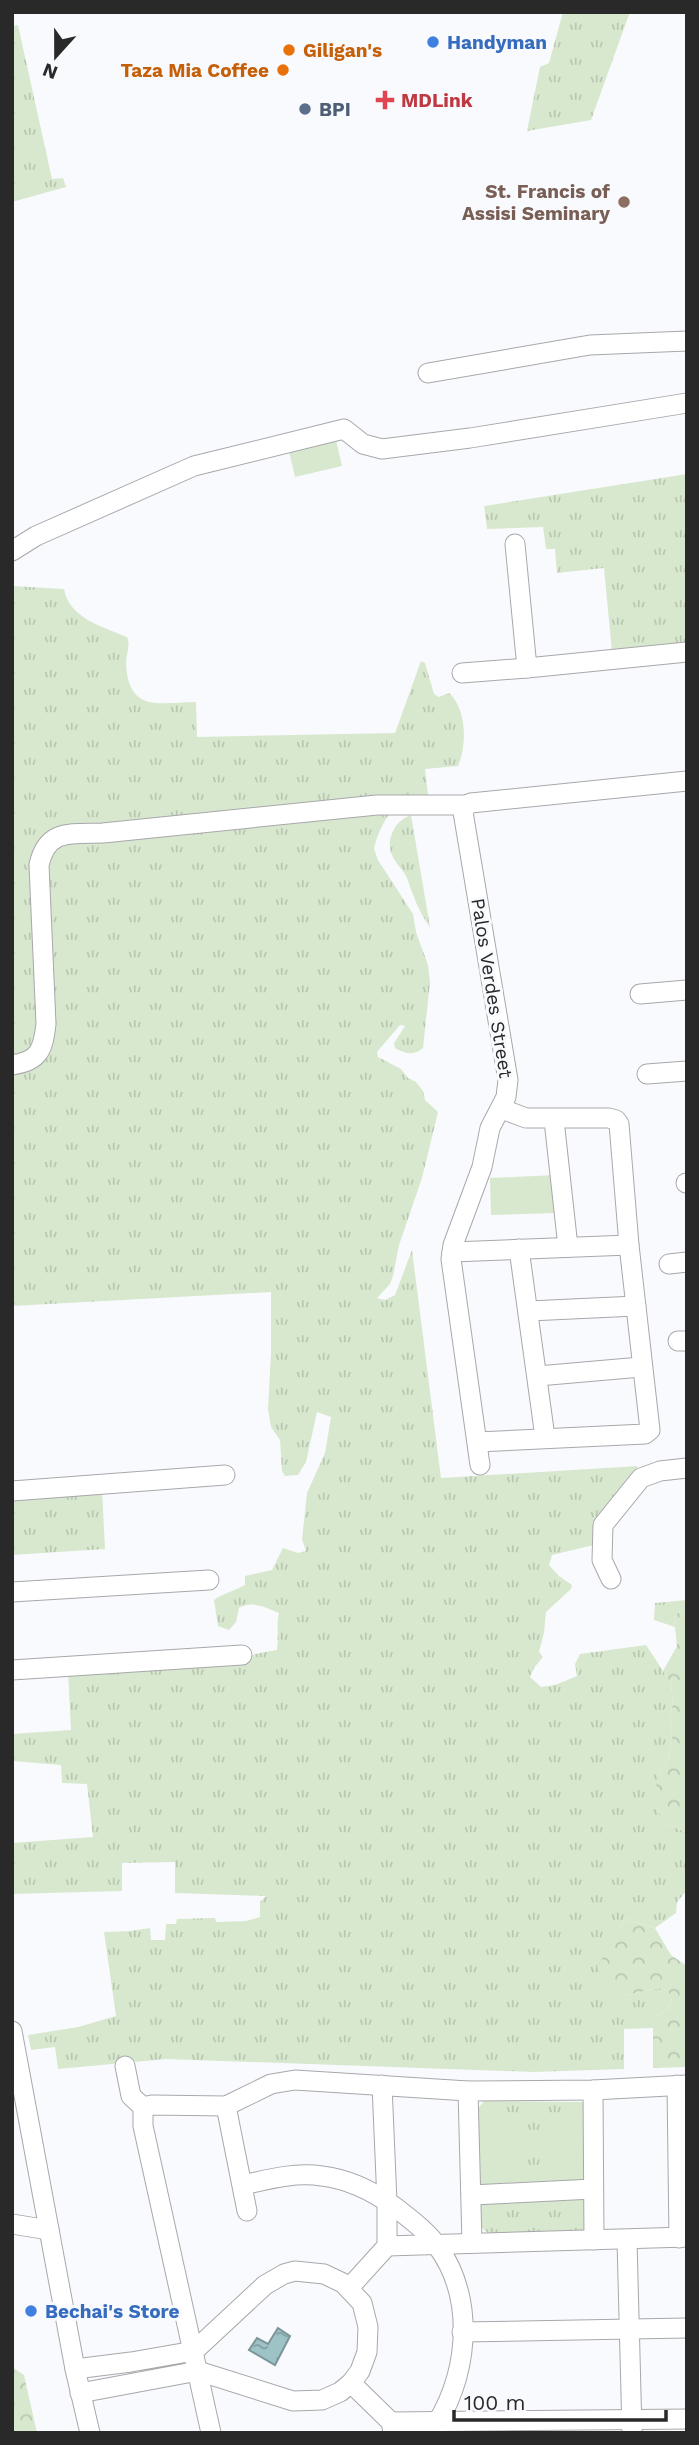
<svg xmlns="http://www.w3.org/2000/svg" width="699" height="2445" font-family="'Work Sans',sans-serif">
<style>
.grass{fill:url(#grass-tufts)}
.forest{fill:url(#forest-crowns)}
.pitch{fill:#d8e8ce}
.water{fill:url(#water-ripples);stroke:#7b9598;stroke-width:2}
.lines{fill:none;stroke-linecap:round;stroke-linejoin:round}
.minor-casing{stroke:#a8a8ac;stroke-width:21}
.minor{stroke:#fff;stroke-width:19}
.shop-dot{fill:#3f7fe0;stroke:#f9fafe;stroke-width:2.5}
.food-dot{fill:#e8710a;stroke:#f9fafe;stroke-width:2.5}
.health-dot{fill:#e0444e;stroke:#f9fafe;stroke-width:2.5}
.service-dot{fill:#5c6f8a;stroke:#f9fafe;stroke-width:2.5}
.education-dot{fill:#8d6e63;stroke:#f9fafe;stroke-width:2.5}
.labels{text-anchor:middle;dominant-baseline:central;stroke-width:6;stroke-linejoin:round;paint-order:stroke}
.shop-label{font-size:19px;font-weight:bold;fill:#366cbe;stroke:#f9fafe;text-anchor:start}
.food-label{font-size:19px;font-weight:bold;fill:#c56008;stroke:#f9fafe;text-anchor:start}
.health-label{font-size:19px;font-weight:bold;fill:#be3a42;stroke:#f9fafe;text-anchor:start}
.service-label{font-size:19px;font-weight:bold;fill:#4e5e75;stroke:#f9fafe;text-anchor:start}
.education-label{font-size:19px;font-weight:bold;fill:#785e54;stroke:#f9fafe;text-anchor:end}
.street-label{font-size:19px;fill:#29292a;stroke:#f9fafe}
</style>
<defs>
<pattern id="grass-tufts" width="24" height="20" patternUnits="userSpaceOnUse" patternTransform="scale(1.75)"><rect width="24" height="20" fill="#d8e8ce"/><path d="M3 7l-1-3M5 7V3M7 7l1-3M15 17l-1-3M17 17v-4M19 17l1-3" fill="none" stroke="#b9c7b1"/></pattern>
<pattern id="forest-crowns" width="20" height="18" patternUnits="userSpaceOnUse" patternTransform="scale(1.75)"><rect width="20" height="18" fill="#d8e8ce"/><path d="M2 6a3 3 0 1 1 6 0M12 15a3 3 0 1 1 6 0" fill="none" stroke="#b9c7b1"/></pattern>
<pattern id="water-ripples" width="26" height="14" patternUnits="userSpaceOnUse" patternTransform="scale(1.75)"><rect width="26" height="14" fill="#9ec3c7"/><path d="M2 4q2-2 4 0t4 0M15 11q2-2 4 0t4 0" fill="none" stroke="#819ea2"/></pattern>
</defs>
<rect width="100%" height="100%" fill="#f9fafe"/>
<g class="grass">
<path d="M563 12H630L591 120 527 131 540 67 549 63Z"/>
<path d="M18 25 52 179 63 178 66 187 12 202V26Z"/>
<path d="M687 474V645L612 652 604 568 557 573 555 549H546L543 527 487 529 484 506Z"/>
<path d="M12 586 64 589C69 618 103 627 127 637 131 646 126 654 126 664 129 714 160 702 196 702L197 737 395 733 421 661 425 663 434 694 439 697 449 693C467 709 467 745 458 766L425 769 428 795C423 795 416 795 410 797 391 804 378 830 374 849L378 860 413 914 416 932 428 965 430 982 423 1048C413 1056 406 1054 395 1048L394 1043 405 1026 400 1025 377 1052 378 1057 401 1069 408 1078 416 1082 423 1091 425 1100 438 1112 422 1178 399 1245 393 1276 390 1284 377 1298 385 1300 395 1295 412 1250 441 1478 638 1466 598 1544 552 1555 549 1565 559 1576 572 1585 571 1589 546 1612 544 1633 539 1652 543 1657 534 1668 530 1677 541 1687 555 1685 577 1676 575 1664 580 1654 646 1645 671 1683 673 1702 670 1719 672 1741 668 1760 657 1775 663 1822 687 1833V1890L677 1902 676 1913 655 1928 626 1919C616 1930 612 1943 604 1956L622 1996 659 1988 668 1991 672 2001 667 2009 653 2019V2028L624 2029V2069L533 2072 166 2059 58 2069 55 2047 31 2050 28 2035 78 2027 116 2016 104 1932 130 1931 150 1928 151 1940H165L166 1924H176L177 1919 215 1918 216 1922 246 1921 260 1917V1902L266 1896 175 1893V1862L122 1863V1891L12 1894V1843L93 1837 87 1784 62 1783 61 1765 12 1761V1734L71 1730 68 1671 249 1658 255 1654 277 1650C279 1637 276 1625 279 1613 266 1608 253 1600 239 1608L236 1622 229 1630 218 1626 214 1600C224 1593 234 1591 245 1585V1576L272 1570 283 1548 298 1553 306 1551 302 1539 307 1493 325 1453 331 1417 317 1412 306 1462 298 1475 285 1476 282 1471 280 1440 271 1427 268 1409 271 1352V1292L12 1306Z"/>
<path d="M411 815 430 927C419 913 413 895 407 878 403 869 395 863 392 855 385 838 396 820 411 815Z"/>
<path d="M102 1489 105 1549 12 1555V1496Z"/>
<path d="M687 1600V1619L679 1611 674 1618 675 1627 654 1620 655 1603Z"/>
<path d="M484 2101 582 2102 588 2109 589 2223 584 2232 490 2235 481 2227 477 2110Z"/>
</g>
<g class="forest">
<path d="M679 1611 687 1619V1833L663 1822 655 1804 657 1775 668 1760 672 1741 670 1719 673 1702 671 1683 663 1671 677 1646 674 1618Z"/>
<path d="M626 1919 655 1928 671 1955 687 1966V2067L653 2068V2019L667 2009 672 2001 668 1991 659 1988 622 1996 610 1988 597 1967C607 1951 614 1932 626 1919Z"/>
<path d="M12 2367 24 2375 37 2433H12Z"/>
</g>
<g class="pitch">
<path d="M336 440 342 466 295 477 289 451Z"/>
<path d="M555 1175 556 1213 491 1215 490 1178Z"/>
<path d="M586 2116 588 2185 546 2186 545 2117Z"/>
<path d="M480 2120H518L520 2187 482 2188Z"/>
</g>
<path class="water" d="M278 2328 290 2336 275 2365 249 2350 257 2338 268 2344Z"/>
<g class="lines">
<defs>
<g id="minor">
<path d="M428 373 590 345 687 341"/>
<path d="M515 544 527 668 687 652"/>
<path d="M12 551 36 536 194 466 344 429 363 444 382 449 470 438 687 403"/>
<path d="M462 673 527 668"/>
<path d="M640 994 687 990"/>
<path d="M12 1065C40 1061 43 1049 46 1024L39 865C47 828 72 834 103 833L377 805H467"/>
<path d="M647 1074 687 1071"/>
<path d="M554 1120 568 1247"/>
<path d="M686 1183H687"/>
<path d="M519 1249 545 1437"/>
<path d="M452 1252 629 1245"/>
<path d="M669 1264 687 1262"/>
<path d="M529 1311 636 1306"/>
<path d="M678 1341H687"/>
<path d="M538 1376 641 1367"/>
<path d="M477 1442 645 1434 650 1430 629 1245 619 1124 616 1120 609 1118H526L502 1109"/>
<path d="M480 1465 451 1259 453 1245 482 1167 490 1128 506 1097 508 1080 463 812 467 805 471 803 687 781"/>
<path d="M12 1491 225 1475"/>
<path d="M611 1579 602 1560 603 1525 641 1478 660 1471 687 1468"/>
<path d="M12 1592 209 1580"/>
<path d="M12 1670 242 1655"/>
<path d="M12 2031 75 2369 90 2433"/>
<path d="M125 2066 131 2096 143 2107V2126L211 2433"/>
<path d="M677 2085 679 2238"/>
<path d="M593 2090 594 2240"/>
<path d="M468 2091 472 2243"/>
<path d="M226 2106 247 2211"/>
<path d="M143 2107 152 2105 226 2106 271 2084 295 2080 468 2091 593 2090 687 2085"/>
<path d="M243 2185C269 2179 295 2172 322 2176 348 2179 374 2192 395 2207 410 2219 427 2231 438 2247 477 2301 468 2382 430 2433"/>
<path d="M472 2195 593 2189"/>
<path d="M12 2224 49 2230"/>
<path d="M627 2240 632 2432"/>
<path d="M387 2246 687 2237"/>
<path d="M349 2288 387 2246V2202L382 2085"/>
<path d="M462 2332 687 2328"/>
<path d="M75 2369 131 2362 194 2351 265 2285 284 2274 295 2271 324 2274 343 2283 362 2303 368 2327 367 2352 360 2371 351 2383 340 2392 322 2400 293 2401 198 2371 80 2393"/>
<path d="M351 2383 391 2422 393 2432"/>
<path d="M391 2422 687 2419"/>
</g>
</defs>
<use href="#minor" class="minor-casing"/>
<use href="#minor" class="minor"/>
</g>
<g class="shop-dot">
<circle cx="433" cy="42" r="7"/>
<circle cx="31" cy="2311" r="7"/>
</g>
<g class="food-dot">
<circle cx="289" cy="50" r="7"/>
<circle cx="283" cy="70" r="7"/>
</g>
<path class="health-dot" d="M381.5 89.5h7v7h7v7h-7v7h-7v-7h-7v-7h7z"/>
<circle class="service-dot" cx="305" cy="109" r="7"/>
<circle class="education-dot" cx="624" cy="202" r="7"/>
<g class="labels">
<g class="shop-label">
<text x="447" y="42">Handyman</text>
<text x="45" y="2311">Bechai's Store</text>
</g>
<g class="food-label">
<text x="303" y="50">Giligan's</text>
<text x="269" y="70" text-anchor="end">Taza Mia Coffee</text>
</g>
<g class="health-label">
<text x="401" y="100">MDLink</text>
</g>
<g class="service-label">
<text x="319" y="109">BPI</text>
</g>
<g class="education-label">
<text x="610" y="191">St. Francis of<tspan x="610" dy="22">Assisi Seminary</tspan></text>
</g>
<g class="street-label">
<text transform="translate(492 988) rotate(81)">Palos Verdes Street</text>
</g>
</g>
<rect width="699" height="2445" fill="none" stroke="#29292a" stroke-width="28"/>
<g transform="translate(56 56) rotate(201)" stroke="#f9fafe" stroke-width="5" paint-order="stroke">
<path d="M0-5L12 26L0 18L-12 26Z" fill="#29292a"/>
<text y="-10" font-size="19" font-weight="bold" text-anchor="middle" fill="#29292a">N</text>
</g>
<path d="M454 2410v10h212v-10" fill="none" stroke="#29292a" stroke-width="3.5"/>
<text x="464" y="2410" font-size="21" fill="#29292a" stroke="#f9fafe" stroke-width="5" paint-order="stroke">100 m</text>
</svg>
